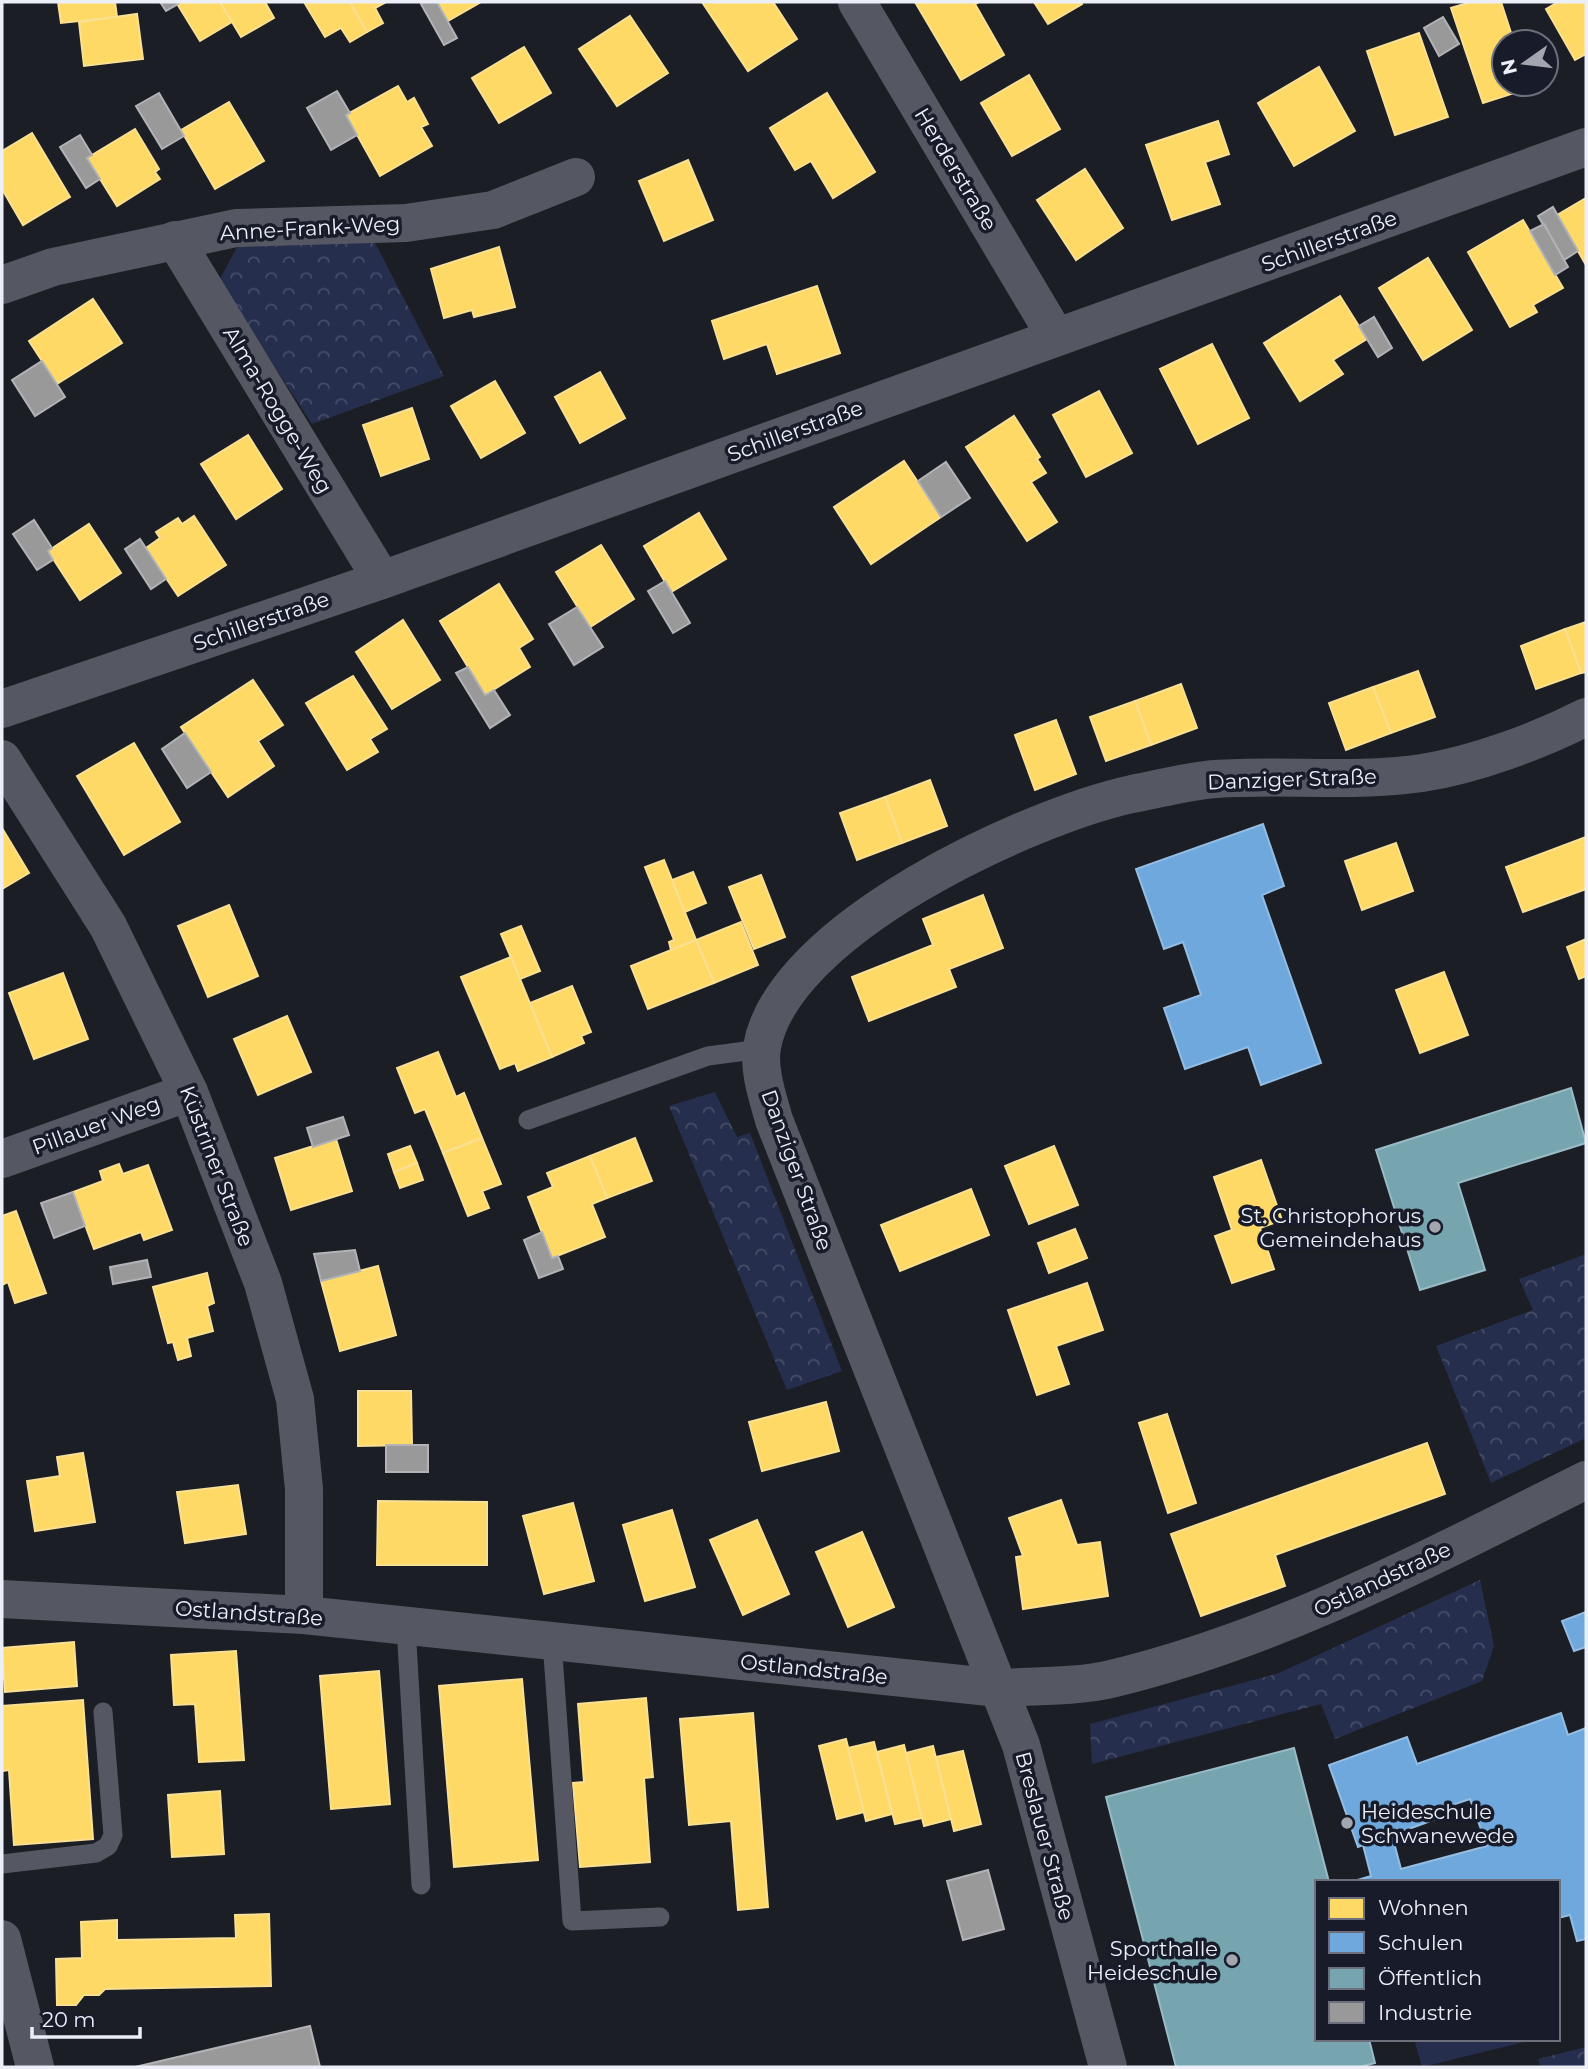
<svg xmlns="http://www.w3.org/2000/svg" width="1588" height="2069" font-family="Montserrat,sans-serif">
<style>
.grass{fill:#262e4d}
.forest{fill:url(#forest-crowns)}
.homes{fill:#ffd966;stroke:#f9e092;stroke-width:2}
.schools{fill:#6fa8dc;stroke:#94bde4;stroke-width:2;fill-rule:evenodd}
.public{fill:#76a5af;stroke:#99bbc5;stroke-width:2}
.industry{fill:#999;stroke:#b2b3b6;stroke-width:2}
.lines{fill:none;stroke-linecap:round;stroke-linejoin:round}
.service{stroke:#555862;stroke-width:19}
.minor{stroke:#555862;stroke-width:38}
.poi-dot{fill:#a3a6ae;stroke:#181c2a;stroke-width:2.5}
.labels{text-anchor:middle;dominant-baseline:central;stroke-width:7;stroke-linejoin:round;paint-order:stroke}
.street-label{font-size:21px;fill:#eceff8;stroke:#181c2a}
.poi-label{font-size:21px;fill:#eceff8;stroke:#181c2a;text-anchor:end}
</style>
<defs>
<pattern id="forest-crowns" width="20" height="18" patternUnits="userSpaceOnUse" patternTransform="scale(1.75)"><rect width="20" height="18" fill="#262e4d"/><path d="M2 6a3 3 0 1 1 6 0M12 15a3 3 0 1 1 6 0" fill="none" stroke="#464d67"/></pattern>
</defs>
<rect width="100%" height="100%" fill="#1c1e26"/>
<path class="grass" d="M1414 2039H1527L1528 2041 1422 2067Z"/>
<g class="forest">
<path d="M373 239 444 376 312 424 219 281 237 247Z"/>
<path d="M715 1092 737 1137 750 1133 842 1371 787 1390 669 1106Z"/>
<path d="M1586 1254V1438L1491 1483 1436 1346 1533 1310 1519 1279Z"/>
<path d="M1480 1580 1494 1646 1482 1681 1335 1739 1321 1704 1092 1764 1090 1724 1279 1673Z"/>
<path d="M1586 2047V2067H1540L1538 2059Z"/>
</g>
<g class="homes">
<path d="M58 2H115L117 17 61 23Z"/>
<path d="M176 2H220L232 22 200 41Z"/>
<path d="M220 2H265L274 18 241 37Z"/>
<path d="M304 2H350L367 32 350 42 341 28 325 37Z"/>
<path d="M350 2H386L375 8 383 23 367 32Z"/>
<path d="M437 2H481L448 21Z"/>
<path d="M702 2H773L797 39 748 71Z"/>
<path d="M915 2H979L975 4 1004 55 961 80Z"/>
<path d="M1034 2H1081L1082 4 1048 24Z"/>
<path d="M1471 2H1501L1514 42H1504V84H1528L1530 88 1483 103 1451 8Z"/>
<path d="M1558 2H1586V54L1575 60 1546 9Z"/>
<path d="M137 14 143 59 84 66 79 22Z"/>
<path d="M630 16 668 73 617 106 579 49Z"/>
<path d="M1419 33 1448 117 1395 135 1367 51Z"/>
<path d="M524 47 551 93 499 123 472 78Z"/>
<path d="M1319 67 1355 131 1294 166 1258 103Z"/>
<path d="M1029 75 1060 129 1012 156 981 103Z"/>
<path d="M398 86 407 102 414 98 428 124 421 127 432 146 380 176 346 115Z"/>
<path d="M827 93 875 172 833 198 811 161 795 170 770 128Z"/>
<path d="M229 102 264 161 215 189 181 130Z"/>
<path d="M1218 121 1229 154 1205 162 1220 204 1172 220 1146 145Z"/>
<path d="M135 129 159 169 155 172 160 179 117 206 87 158Z"/>
<path d="M32 133 70 197 23 225 2 189V151Z"/>
<path d="M688 160 713 220 664 241 639 181Z"/>
<path d="M1085 169 1123 228 1076 260 1037 200Z"/>
<path d="M1586 198V265L1557 215Z"/>
<path d="M1523 220 1563 288 1533 305 1537 312 1510 327 1468 252Z"/>
<path d="M499 247 515 307 474 317 472 310 444 318 431 269Z"/>
<path d="M1428 258 1472 330 1423 360 1379 288Z"/>
<path d="M817 286 840 353 777 374 767 344 724 359 712 321Z"/>
<path d="M1340 296 1367 339 1333 360 1343 374 1300 401 1264 343Z"/>
<path d="M93 299 122 343 57 384 29 341Z"/>
<path d="M1212 344 1249 418 1198 444 1160 369Z"/>
<path d="M600 372 625 418 580 443 555 397Z"/>
<path d="M495 381 525 433 481 458 451 406Z"/>
<path d="M1099 391 1132 453 1086 477 1053 415Z"/>
<path d="M412 408 429 459 381 476 363 425Z"/>
<path d="M1014 416 1040 457 1037 459 1046 473 1031 482 1057 522 1027 541 966 447Z"/>
<path d="M248 435 282 489 236 519 201 464Z"/>
<path d="M904 461 941 517 871 564 834 507Z"/>
<path d="M699 513 726 559 671 592 644 546Z"/>
<path d="M194 516 226 565 178 596 146 548 160 538 156 532 178 518 182 524Z"/>
<path d="M89 524 121 573 80 600 48 551Z"/>
<path d="M601 545 634 599 590 627 556 572Z"/>
<path d="M499 584 533 639 519 648 530 667 485 695 440 621Z"/>
<path d="M403 620 440 680 392 709 356 652Z"/>
<path d="M1586 622V672L1581 673 1565 629Z"/>
<path d="M1565 629 1581 673 1536 689 1521 646Z"/>
<path d="M1418 671 1435 717 1391 733 1373 687Z"/>
<path d="M353 676 387 729 370 739 378 752 347 770 306 703Z"/>
<path d="M253 680 283 725 258 741 274 766 228 797 181 727Z"/>
<path d="M1181 684 1197 728 1151 745 1135 701Z"/>
<path d="M1373 687 1391 733 1346 750 1329 703Z"/>
<path d="M1135 701 1151 745 1106 761 1090 717Z"/>
<path d="M1056 720 1076 774 1035 790 1015 735Z"/>
<path d="M134 743 180 822 124 855 77 776Z"/>
<path d="M930 780 947 826 902 843 885 797Z"/>
<path d="M885 797 902 843 857 860 840 813Z"/>
<path d="M2 828 29 873 2 889Z"/>
<path d="M1586 837V889L1523 912 1506 867Z"/>
<path d="M1396 843 1413 891 1362 910 1345 861Z"/>
<path d="M664 860 696 940 671 950 669 942 674 940 645 867Z"/>
<path d="M693 872 706 903 685 912 672 880Z"/>
<path d="M761 875 785 937 754 949 729 887Z"/>
<path d="M983 895 1003 948 949 969 956 987 869 1021 852 977 933 945 923 919Z"/>
<path d="M229 905 258 976 208 997 178 926Z"/>
<path d="M741 922 758 965 714 983 696 940Z"/>
<path d="M521 926 540 971 520 979 501 934Z"/>
<path d="M1586 939V976L1579 979 1567 947Z"/>
<path d="M696 940 714 983 648 1009 631 966Z"/>
<path d="M511 957 552 1057 518 1071 515 1063 500 1069 461 977Z"/>
<path d="M1444 972 1468 1035 1420 1053 1396 990Z"/>
<path d="M63 973 88 1039 34 1059 9 993Z"/>
<path d="M572 986 591 1032 581 1036 584 1043 552 1057 530 1003Z"/>
<path d="M287 1016 311 1072 258 1095 234 1039Z"/>
<path d="M438 1052 456 1097 464 1093 482 1138 443 1153 425 1109 415 1113 397 1068Z"/>
<path d="M482 1138 501 1184 482 1191 489 1208 468 1216 443 1153Z"/>
<path d="M635 1138 652 1181 607 1198 590 1156Z"/>
<path d="M336 1139 352 1191 291 1210 275 1158Z"/>
<path d="M410 1146 417 1163 394 1172 388 1154Z"/>
<path d="M1054 1146 1078 1205 1029 1224 1005 1166Z"/>
<path d="M590 1156 607 1198 592 1204 605 1237 552 1258 528 1197 553 1187 547 1173Z"/>
<path d="M1261 1160 1282 1220 1260 1228 1274 1269 1232 1283 1215 1236 1232 1230 1214 1177Z"/>
<path d="M417 1163 423 1180 400 1188 394 1172Z"/>
<path d="M119 1164 123 1174 148 1165 172 1230 144 1240 141 1232 94 1249 73 1192 103 1181 100 1171Z"/>
<path d="M971 1189 989 1235 900 1271 881 1225Z"/>
<path d="M16 1211 46 1293 15 1303 8 1282 2 1285V1216Z"/>
<path d="M1075 1229 1087 1258 1049 1273 1038 1243Z"/>
<path d="M378 1266 396 1335 340 1351 321 1281Z"/>
<path d="M207 1273 214 1303 207 1306 213 1331 187 1338 191 1356 178 1360 173 1342 168 1343 153 1287Z"/>
<path d="M1087 1283 1103 1330 1056 1346 1069 1384 1037 1395 1008 1310Z"/>
<path d="M358 1391H411L412 1445 358 1446Z"/>
<path d="M826 1402 839 1451 762 1471 749 1422Z"/>
<path d="M1167 1414 1196 1503 1168 1513 1139 1423Z"/>
<path d="M1427 1443 1445 1494 1275 1555 1285 1586 1201 1616 1171 1534Z"/>
<path d="M83 1453 95 1522 35 1531 27 1481 60 1476 57 1457Z"/>
<path d="M238 1485 246 1534 185 1543 177 1492Z"/>
<path d="M1061 1500 1077 1545 1100 1542 1108 1596 1023 1609 1016 1557 1023 1556 1009 1518Z"/>
<path d="M378 1501 487 1502V1565H377Z"/>
<path d="M573 1503 594 1581 544 1594 523 1516Z"/>
<path d="M672 1510 695 1587 645 1601 623 1525Z"/>
<path d="M757 1520 789 1594 743 1615 710 1540Z"/>
<path d="M862 1532 894 1607 848 1627 816 1552Z"/>
<path d="M74 1642 77 1686 5 1692 2 1648Z"/>
<path d="M236 1651 244 1760 199 1762 195 1704 174 1705 171 1655Z"/>
<path d="M379 1671 390 1804 331 1809 320 1676Z"/>
<path d="M522 1679 538 1860 454 1867 439 1686Z"/>
<path d="M646 1698 653 1777 644 1778 650 1862 580 1867 573 1783 584 1782 578 1704Z"/>
<path d="M83 1700 93 1839 14 1845 9 1770 2 1771V1706Z"/>
<path d="M753 1713 768 1907 738 1910 731 1821 689 1825 680 1719Z"/>
<path d="M846 1739 864 1812 837 1819 819 1746Z"/>
<path d="M874 1742 892 1814 866 1821 848 1748Z"/>
<path d="M904 1745 922 1818 895 1824 877 1752Z"/>
<path d="M933 1746 951 1819 924 1826 906 1753Z"/>
<path d="M963 1751 981 1824 954 1831 936 1757Z"/>
<path d="M220 1791 224 1854 172 1857 168 1795Z"/>
<path d="M269 1914 271 1986 105 1989 99 1995H84L76 2005H57L56 1959 82 1958 81 1922 117 1920V1940L236 1938 235 1915Z"/>
</g>
<g class="schools">
<path d="M1263 824 1284 886 1262 895 1321 1063 1261 1085 1248 1047 1185 1069 1164 1008 1201 995 1183 942 1164 949 1136 869Z"/>
<path d="M1586 1612V1647L1574 1651 1562 1621Z"/>
<path d="M1561 1713 1568 1735 1586 1728V1939L1577 1941 1570 1915 1558 1918V1882H1351L1371 1876 1363 1845 1358 1847 1329 1765 1407 1737 1417 1764ZM1470 1799 1487 1846 1401 1869 1392 1835 1436 1819 1434 1811Z"/>
</g>
<g class="public">
<path d="M1571 1088 1586 1143 1458 1183 1485 1270 1420 1290 1376 1150Z"/>
<path d="M1294 1748 1329 1882H1317V2039H1369L1375 2063 1359 2067H1176L1106 1797Z"/>
</g>
<g class="industry">
<path d="M160 2H176L178 4 166 11Z"/>
<path d="M424 2H437L457 38 444 45 421 4Z"/>
<path d="M1443 17 1459 44 1439 56 1424 28Z"/>
<path d="M337 91 350 113 346 115 357 135 331 150 307 108Z"/>
<path d="M159 93 184 136 162 149 136 106Z"/>
<path d="M80 135 92 155 87 158 100 179 86 188 60 147Z"/>
<path d="M1553 207 1578 251 1564 260 1538 216Z"/>
<path d="M1544 224 1568 267 1555 275 1530 231Z"/>
<path d="M1374 317 1392 348 1378 357 1359 326Z"/>
<path d="M42 361 65 397 35 416 12 380Z"/>
<path d="M946 462 970 498 941 517 918 481Z"/>
<path d="M34 520 52 548 48 551 53 560 37 570 13 534Z"/>
<path d="M140 539 166 579 151 589 125 549Z"/>
<path d="M665 581 690 623 673 633 648 591Z"/>
<path d="M577 607 603 647 574 665 549 624Z"/>
<path d="M468 667 485 695 494 690 510 715 490 728 456 673Z"/>
<path d="M185 733 211 772 187 788 162 749Z"/>
<path d="M343 1117 349 1135 313 1147 307 1128Z"/>
<path d="M73 1192 85 1226 54 1238 41 1203Z"/>
<path d="M542 1232 552 1258 558 1256 563 1269 539 1278 524 1240Z"/>
<path d="M355 1250 360 1271 321 1281 314 1254Z"/>
<path d="M147 1260 151 1277 113 1284 110 1267Z"/>
<rect x="386" y="1445" width="42" height="27"/>
<path d="M988 1870 1004 1929 963 1940 947 1881Z"/>
<path d="M310 2026 320 2067H135Z"/>
</g>
<g class="lines">
<g class="service">
<path d="M528 1120 708 1056 761 1049"/>
<path d="M406 1626 421 1885"/>
<path d="M552 1641 572 1921 660 1917"/>
<path d="M2 1864 96 1853 108 1846 113 1835 103 1712"/>
</g>
<g class="minor">
<path d="M857 2 1056 337"/>
<path d="M175 240 382 580"/>
<path d="M2 285 53 267 236 228 406 223 493 210 576 177"/>
<path d="M2 709 382 580 1586 147"/>
<path d="M2 759 108 926 189 1092 263 1283 295 1399 304 1489V1615"/>
<path d="M2 1159 189 1092"/>
<path d="M2 1599 304 1615 999 1688C1035 1686 1076 1687 1111 1679 1278 1639 1433 1556 1586 1480"/>
<path d="M2 1939 35 2067"/>
<path d="M1108 2067 1021 1745 774 1120C768 1098 758 1070 762 1047 782 930 1027 817 1132 794 1159 789 1188 781 1215 779 1284 774 1353 783 1422 773 1474 765 1539 741 1586 717"/>
</g>
</g>
<g class="poi-dot">
<circle cx="1435" cy="1227" r="7"/>
<circle cx="1347" cy="1823" r="7"/>
<circle cx="1232" cy="1960" r="7"/>
</g>
<g class="labels">
<g class="street-label">
<text transform="translate(956 169) rotate(59)">Herderstraße</text>
<text transform="translate(310 228) rotate(-3)">Anne-Frank-Weg</text>
<text transform="translate(1329 241) rotate(-20)">Schillerstraße</text>
<text transform="translate(278 410) rotate(59)">Alma-Rogge-Weg</text>
<text transform="translate(795 431) rotate(-20)">Schillerstraße</text>
<text transform="translate(261 621) rotate(-19)">Schillerstraße</text>
<text transform="translate(1292 779) rotate(-2)">Danziger Straße</text>
<text transform="translate(96 1125) rotate(-20)">Pillauer Weg</text>
<text transform="translate(217 1166) rotate(69)">Küstriner Straße</text>
<text transform="translate(797 1170) rotate(70)">Danziger Straße</text>
<text transform="translate(1382 1579) rotate(-25)">Ostlandstraße</text>
<text transform="translate(249 1613) rotate(4)">Ostlandstraße</text>
<text transform="translate(814 1669) rotate(6)">Ostlandstraße</text>
<text transform="translate(1045 1836) rotate(75)">Breslauer Straße</text>
</g>
<g class="poi-label">
<text x="1421" y="1215">St. Christophorus<tspan x="1421" dy="24">Gemeindehaus</tspan></text>
<text x="1361" y="1811" text-anchor="start">Heideschule<tspan x="1361" dy="24">Schwanewede</tspan></text>
<text x="1218" y="1948">Sporthalle<tspan x="1218" dy="24">Heideschule</tspan></text>
</g>
</g>
<rect width="1588" height="2069" fill="none" stroke="#eceff8" stroke-width="7"/>
<rect x="1315" y="1880" width="245" height="161" fill="#181c2a" stroke="#6d707c" stroke-width="2"/>
<rect x="1329" y="1898" width="35" height="21" fill="#ffd966" stroke="#6d707c" stroke-width="2"/>
<text x="1378" y="1915" font-size="21" fill="#eceff8">Wohnen</text>
<rect x="1329" y="1932" width="35" height="21" fill="#6fa8dc" stroke="#6d707c" stroke-width="2"/>
<text x="1378" y="1950" font-size="21" fill="#eceff8">Schulen</text>
<rect x="1329" y="1968" width="35" height="21" fill="#76a5af" stroke="#6d707c" stroke-width="2"/>
<text x="1378" y="1985" font-size="21" fill="#eceff8">Öffentlich</text>
<rect x="1329" y="2002" width="35" height="21" fill="#999999" stroke="#6d707c" stroke-width="2"/>
<text x="1378" y="2020" font-size="21" fill="#eceff8">Industrie</text>
<g transform="translate(1525 63) rotate(256)"><circle r="33" fill="#181c2a" stroke="#6d707c" stroke-width="2"/>
<path d="M0-5L12 26L0 18L-12 26Z" fill="#a3a6ae"/>
<text y="-10" font-size="19" font-weight="bold" text-anchor="middle" fill="#eceff8">N</text>
</g>
<path d="M32 2027v10h108v-10" fill="none" stroke="#eceff8" stroke-width="3.5"/>
<text x="42" y="2027" font-size="21" fill="#eceff8" stroke="#181c2a" stroke-width="5" paint-order="stroke">20 m</text>
</svg>
